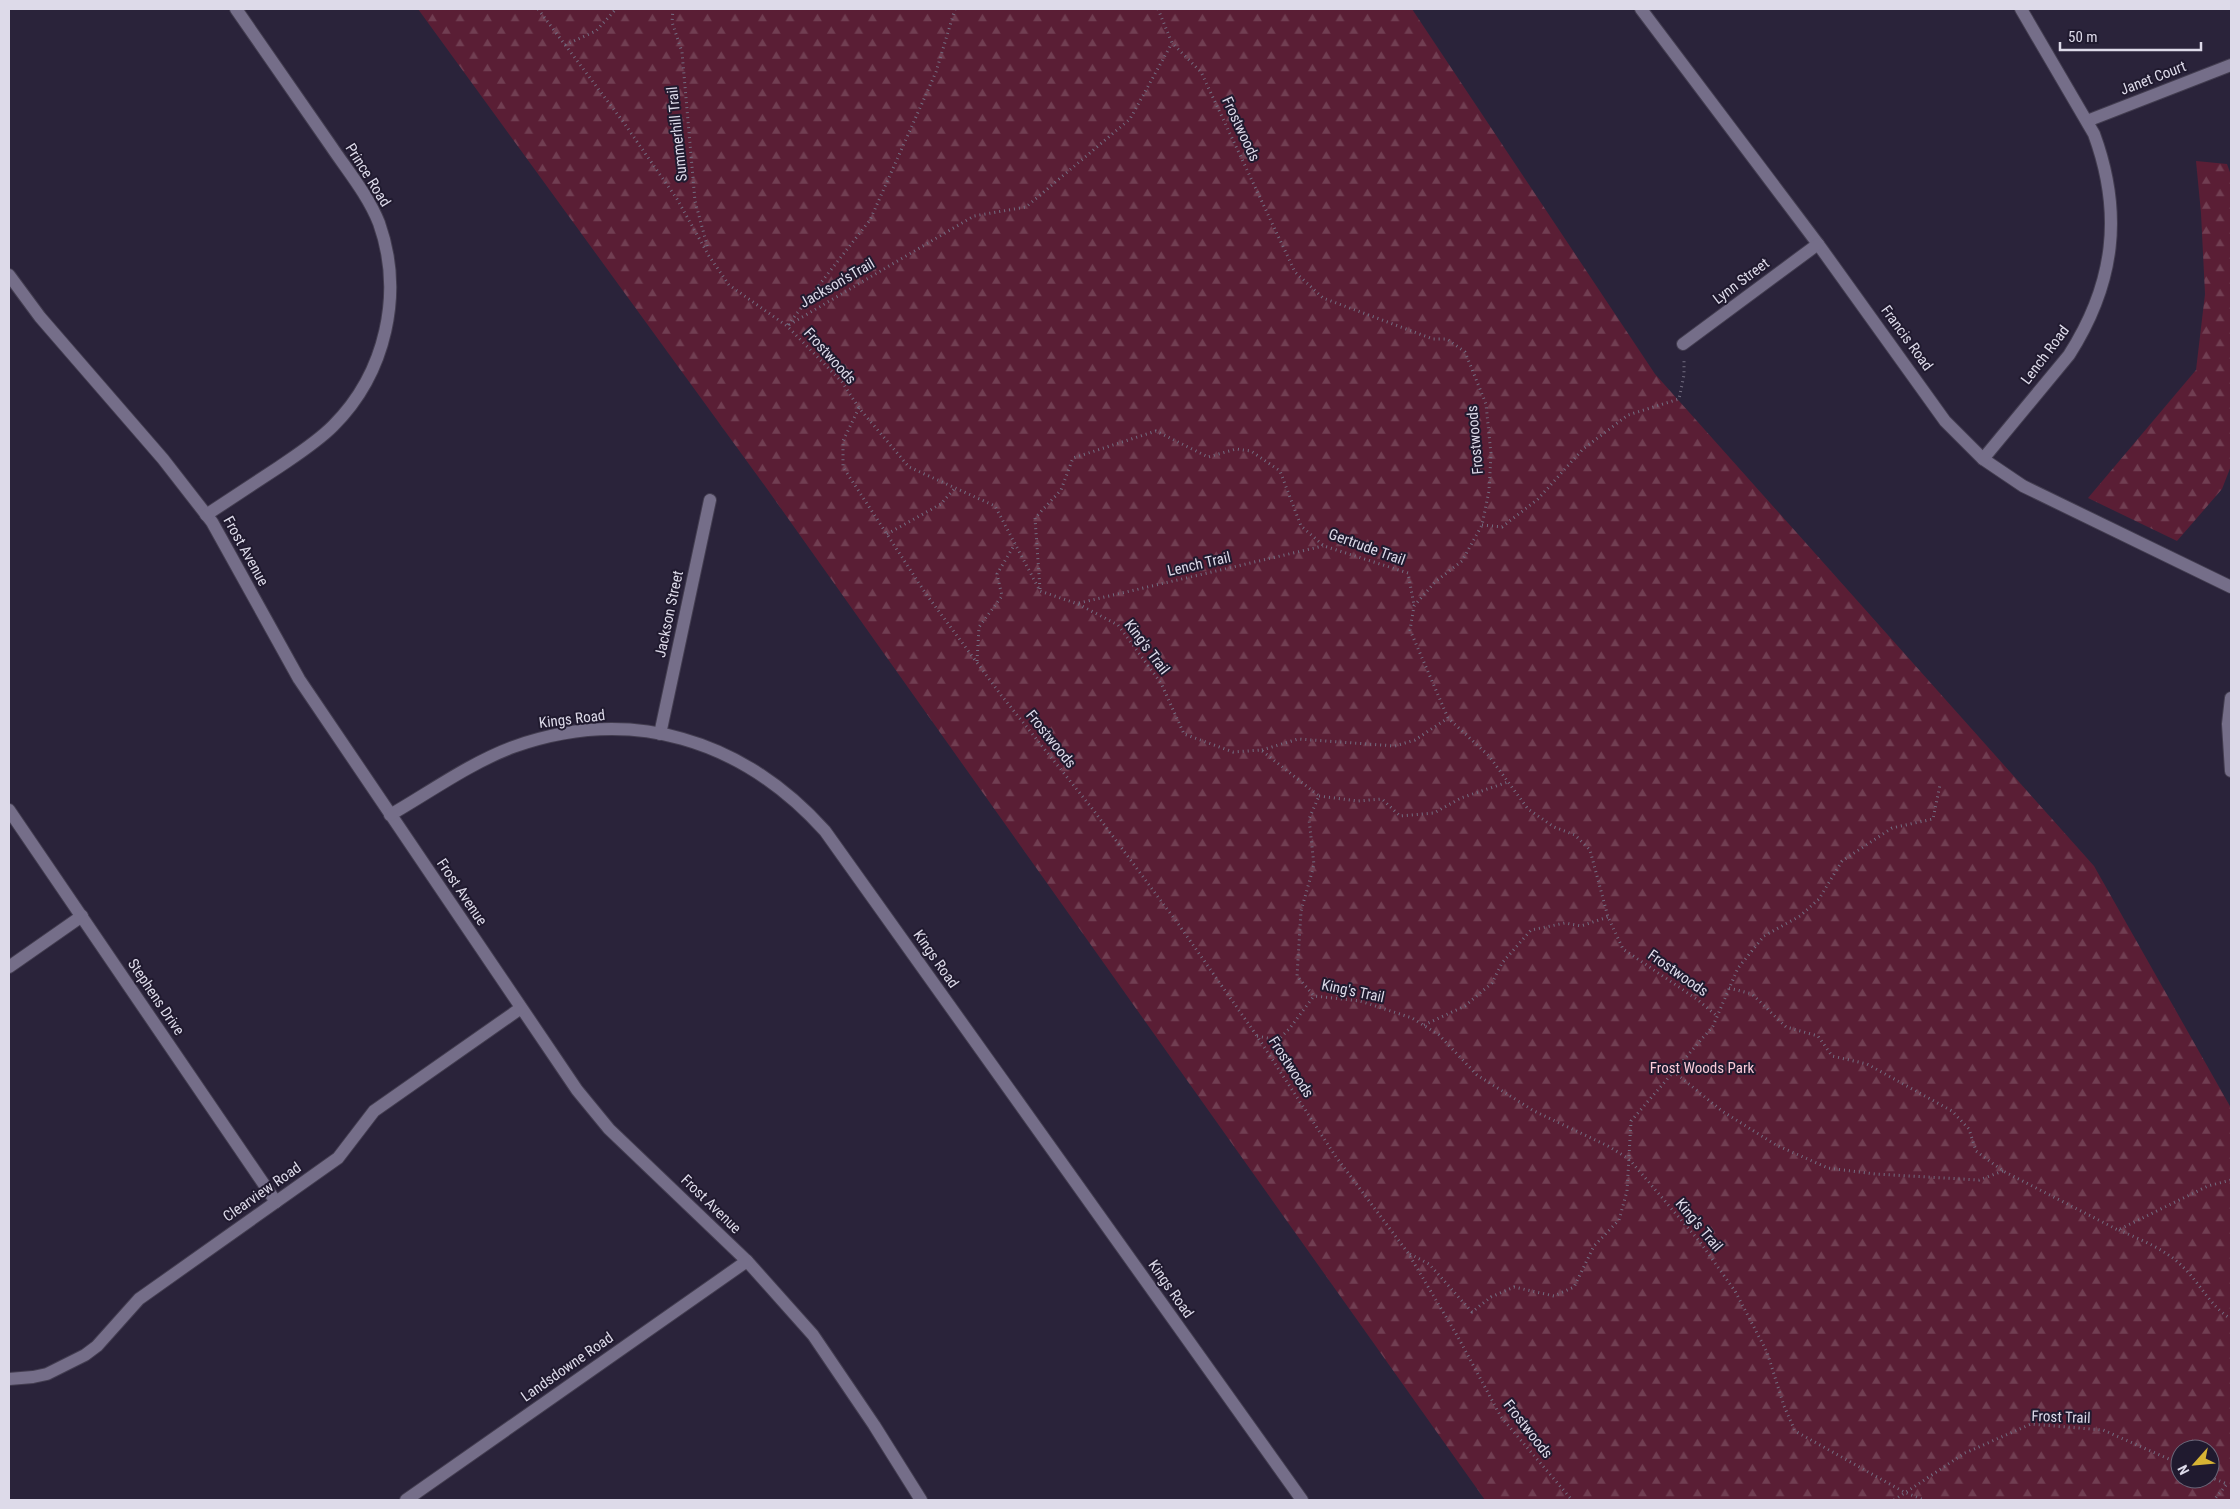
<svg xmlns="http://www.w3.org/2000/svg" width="2240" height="1509" font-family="'Roboto Condensed',sans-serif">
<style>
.forest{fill:url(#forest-firs);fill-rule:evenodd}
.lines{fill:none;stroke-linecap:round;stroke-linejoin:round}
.minor-casing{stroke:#433d50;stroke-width:14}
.path{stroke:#736d81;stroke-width:3;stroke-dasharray:1 4;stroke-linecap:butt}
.minor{stroke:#756e89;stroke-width:12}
.labels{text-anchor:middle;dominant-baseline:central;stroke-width:4;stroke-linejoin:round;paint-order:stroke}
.street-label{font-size:15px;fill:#dddae9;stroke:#201a2f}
.park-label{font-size:15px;fill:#fbcbd9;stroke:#201a2f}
</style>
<defs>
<pattern id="forest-firs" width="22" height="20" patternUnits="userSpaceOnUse" patternTransform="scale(1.25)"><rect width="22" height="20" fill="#5a1e35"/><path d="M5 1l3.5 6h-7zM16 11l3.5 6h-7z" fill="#713e52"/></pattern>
</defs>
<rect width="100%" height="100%" fill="#2a233a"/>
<g class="forest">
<path d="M418 9H1412L1655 374 2094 866 2231 1108V1500H1485L765 486ZM2180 1449H2210V1479H2180Z"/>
<path d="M2196 161 2227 164 2231 175V466L2222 489 2177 541 2088 498 2196 370 2205 294 2201 213Z"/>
</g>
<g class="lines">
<defs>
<g id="minor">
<path d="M1641 9 1818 244 1945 421 1983 459 2023 486 2231 587"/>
<path d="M2087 121 2231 65"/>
<path d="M9 275 40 317 163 459 212 522 299 679 577 1090 609 1129 747 1261 813 1335 874 1425 921 1500"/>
<path d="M1683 344 1818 244"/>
<path d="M1983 459 2069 355C2115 283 2123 213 2094 134L2021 9"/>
<path d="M206 515C230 499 255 483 279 467 298 454 317 442 333 426 386 373 404 293 379 223 368 195 347 170 331 146 299 100 267 54 236 9"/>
<path d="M2231 698 2228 724 2231 771"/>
<path d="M660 734 710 500"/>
<path d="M9 810 276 1202"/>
<path d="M390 815C430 792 470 763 513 747 631 705 742 739 825 831L1302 1500"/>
<path d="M9 967 82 916"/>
<path d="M9 1379 33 1377 47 1374 85 1355 97 1346 139 1299 338 1158 374 1111 521 1008"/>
<path d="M406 1500 747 1261"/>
</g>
</defs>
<use href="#minor" class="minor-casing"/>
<g class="path">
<path d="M538 9 624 123 677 199 709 256 729 285 787 326 842 382 859 408 909 467 995 506 1040 591 1078 604 1118 625 1161 683 1184 734 1233 752 1261 750 1319 796 1309 819 1314 865 1301 911 1297 976 1314 996 1360 1001 1412 1018 1439 1035 1477 1075 1534 1111 1608 1146 1629 1159 1700 1242 1735 1291 1767 1352 1784 1406 1795 1431 1904 1492 1924 1500"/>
<path d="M673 9 672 22 682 52 695 201 708 249"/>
<path d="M955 9 936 72 870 220 787 326 974 216 1026 207 1130 119 1172 43"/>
<path d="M1158 9 1172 43 1201 72 1295 272 1323 298 1433 339H1447L1465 352 1486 404 1491 454 1489 491 1482 525 1462 561 1435 582 1414 606 1410 630 1448 718 1489 756 1528 809 1554 827 1575 835 1590 850 1608 917 1623 949 1698 1000 1717 1016"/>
<path d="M565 45 596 31 616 9"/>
<path d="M859 408 843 441V467L926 594 1001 695 1091 807 1179 925 1257 1036 1336 1157 1408 1253 1458 1337 1501 1417 1572 1500"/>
<path d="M1482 525 1502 527 1538 499 1583 449 1628 415 1679 399 1684 375V358"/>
<path d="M887 534 941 504 955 488"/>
<path d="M1040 589 1035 518 1061 490 1073 458 1156 431 1208 457 1236 449 1251 451 1280 471 1301 526 1324 546 1408 573 1414 605"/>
<path d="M1079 603 1323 546"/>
<path d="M977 661 979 627 1002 596 997 574 1015 544"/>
<path d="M1262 750 1298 739 1395 746 1415 740 1448 718"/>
<path d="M1319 796 1358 801 1382 799 1400 816 1434 813 1461 798 1508 782"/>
<path d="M1729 988 1752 994 1786 1027 1818 1036 1832 1056 1867 1064 1952 1111 1969 1129 1976 1151 2003 1171 2118 1230 2208 1186 2231 1180"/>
<path d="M1424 1025 1465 1006 1492 983 1502 963 1531 930 1565 923 1581 926 1608 917"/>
<path d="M1257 1036 1278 1040 1290 1028 1314 996"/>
<path d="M1673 1071 1722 1111 1776 1145 1828 1168 1875 1174 1979 1180 2003 1171"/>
<path d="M2119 1230C2141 1240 2165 1249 2182 1266 2200 1283 2210 1306 2231 1319"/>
<path d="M1410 1254 1429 1264 1472 1312 1491 1297 1514 1287 1554 1296 1574 1287 1594 1246 1619 1220 1627 1191 1631 1121 1713 1026 1738 968 1764 936 1800 916 1819 899 1842 861 1892 828 1933 819 1940 785"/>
<path d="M2210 1477 2227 1484 2214 1500"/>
<path d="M1894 1500 1965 1453 2031 1424 2103 1430 2180 1464"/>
</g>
<use href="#minor" class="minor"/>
</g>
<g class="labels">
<g class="street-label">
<text transform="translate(2153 78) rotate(-21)">Janet Court</text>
<text transform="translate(1241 129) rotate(65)">Frostwoods</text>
<text transform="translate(677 134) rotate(-96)">Summerhill Trail</text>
<text transform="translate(368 175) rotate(58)">Prince Road</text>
<text transform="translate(1741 281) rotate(-37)">Lynn Street</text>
<text transform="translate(837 283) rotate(-30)">Jackson'sTrail</text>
<text transform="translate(1907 338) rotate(54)">Francis Road</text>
<text transform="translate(2045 355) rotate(-53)">Lench Road</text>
<text transform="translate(830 356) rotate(48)">Frostwoods</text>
<text transform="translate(1475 440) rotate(-95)">Frostwoods</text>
<text transform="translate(1367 547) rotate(20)">Gertrude Trail</text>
<text transform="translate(246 551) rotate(61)">Frost Avenue</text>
<text transform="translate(1199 564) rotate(-13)">Lench Trail</text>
<text transform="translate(669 614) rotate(-78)">Jackson Street</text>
<text transform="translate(1147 647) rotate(53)">King's Trail</text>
<text transform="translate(572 719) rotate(-7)">Kings Road</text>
<text transform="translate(1051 739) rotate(51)">Frostwoods</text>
<text transform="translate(462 892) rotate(56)">Frost Avenue</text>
<text transform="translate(936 959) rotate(55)">Kings Road</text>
<text transform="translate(1678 973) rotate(35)">Frostwoods</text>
<text transform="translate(1353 991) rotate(12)">King's Trail</text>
<text transform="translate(156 997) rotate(56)">Stephens Drive</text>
<text transform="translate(1291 1067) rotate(57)">Frostwoods</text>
<text transform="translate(262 1192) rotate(-35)">Clearview Road</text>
<text transform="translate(711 1204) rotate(44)">Frost Avenue</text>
<text transform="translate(1699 1225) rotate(50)">King's Trail</text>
<text transform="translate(1171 1289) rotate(55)">Kings Road</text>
<text transform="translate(567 1367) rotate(-35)">Landsdowne Road</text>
<text transform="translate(2061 1417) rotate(2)">Frost Trail</text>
<text transform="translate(1528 1429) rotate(52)">Frostwoods</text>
</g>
<g class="park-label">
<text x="1702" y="1068">Frost Woods Park</text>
</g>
</g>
<rect width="2240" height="1509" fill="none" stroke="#dddae9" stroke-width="20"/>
<g transform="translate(2195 1464) rotate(243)"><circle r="24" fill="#201a2f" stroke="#6c6779"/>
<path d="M0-4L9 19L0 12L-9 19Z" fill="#d8b434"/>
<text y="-8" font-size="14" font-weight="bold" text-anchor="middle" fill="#dddae9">N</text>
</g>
<path d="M2060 42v8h141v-8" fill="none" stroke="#dddae9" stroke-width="2.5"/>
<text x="2068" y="42" font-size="15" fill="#dddae9" stroke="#201a2f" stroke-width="4" paint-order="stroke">50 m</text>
</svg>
